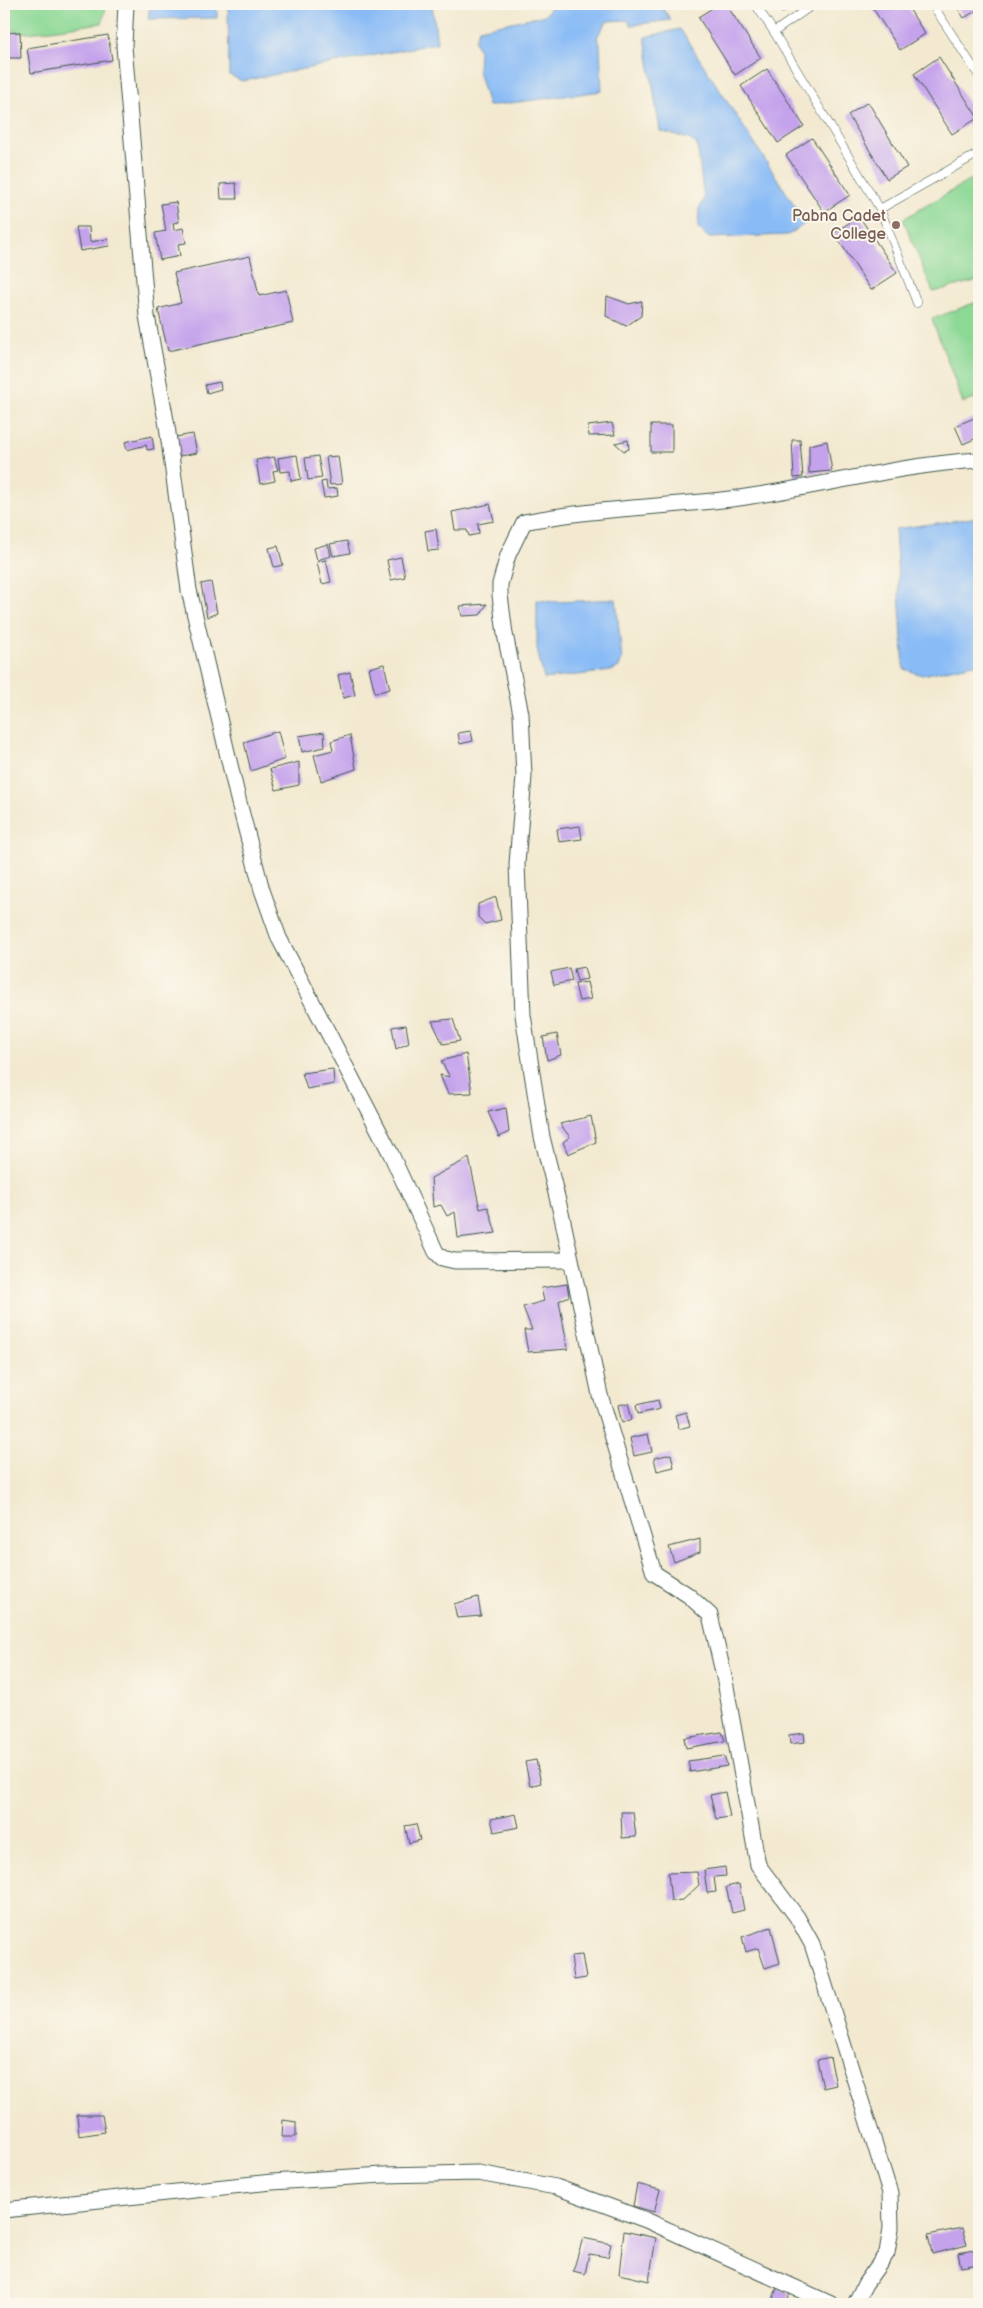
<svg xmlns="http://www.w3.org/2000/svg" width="983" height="2308" font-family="'Balsamiq Sans',sans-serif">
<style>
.green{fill:#8cd895;stroke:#568a64}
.water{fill:#89bbf6;stroke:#547c95}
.building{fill:#c5a3ec}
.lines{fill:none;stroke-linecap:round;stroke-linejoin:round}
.lane-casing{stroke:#3f574b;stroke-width:9}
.street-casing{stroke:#3f574b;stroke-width:17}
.lane{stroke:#fff;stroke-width:8}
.street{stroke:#fff;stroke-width:15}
.education-dot{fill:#8d6e63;stroke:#fbf7ec;stroke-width:2}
.labels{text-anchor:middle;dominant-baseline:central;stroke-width:4;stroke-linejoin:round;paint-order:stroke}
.education-label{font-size:16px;fill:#785e54;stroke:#fbf7ec;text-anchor:end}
</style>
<rect width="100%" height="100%" fill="#fbf7ec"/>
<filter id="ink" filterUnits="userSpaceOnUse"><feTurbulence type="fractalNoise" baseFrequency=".02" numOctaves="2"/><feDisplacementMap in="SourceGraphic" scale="10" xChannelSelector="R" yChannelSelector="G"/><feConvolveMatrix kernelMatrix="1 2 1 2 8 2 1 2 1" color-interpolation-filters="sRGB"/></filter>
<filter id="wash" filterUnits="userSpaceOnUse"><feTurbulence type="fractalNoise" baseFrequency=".0096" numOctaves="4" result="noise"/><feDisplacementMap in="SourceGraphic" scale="20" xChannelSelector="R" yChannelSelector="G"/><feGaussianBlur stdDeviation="1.12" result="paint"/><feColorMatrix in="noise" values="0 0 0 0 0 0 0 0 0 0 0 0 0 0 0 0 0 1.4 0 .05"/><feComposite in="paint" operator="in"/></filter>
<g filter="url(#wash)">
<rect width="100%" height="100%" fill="#f3e9d0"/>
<g class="green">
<path d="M4 4H107L102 23 28 33 4 29Z"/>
<path d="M979 175V280L933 292 903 219Z"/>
<path d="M979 301V397L963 403 932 319Z"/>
</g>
<g class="water">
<path d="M150 4H217V18L148 19Z"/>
<path d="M228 4H432L437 43 242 81 229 75Z"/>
<path d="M554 4H660L671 20 631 25 627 20 607 21 597 37 600 44 602 91 488 106 478 70 479 51 475 40 479 29 545 15Z"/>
<path d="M680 29 806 223 788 235 709 238 698 228 699 209 704 199 697 144 689 139 660 131 645 37Z"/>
<path d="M979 517V663L922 675 904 669 895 529Z"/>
<path d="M616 599 622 660 619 667 611 671 544 679 537 649V600L557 602Z"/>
</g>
<g id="blocks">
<g class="building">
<path d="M719 4H726L761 58 735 75 698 17Z"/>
<path d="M776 4H796L782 13Z"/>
<path d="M870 4H906L925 34 900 50Z"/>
<path d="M955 4H979V9L964 18Z"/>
<path d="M20 32 21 58H4V33Z"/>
<path d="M108 35 112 60 31 73 27 48Z"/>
<path d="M939 57 978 118 952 134 914 74Z"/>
<path d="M767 69 804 126 778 143 741 86Z"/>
<path d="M868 102 907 167 887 179 848 115Z"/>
<path d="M812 138 850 195 824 212 786 155Z"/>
<path d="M236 183 237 199H221L220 184Z"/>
<path d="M176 202 179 222 173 223 174 230 183 228 186 243 178 244 180 256 160 260 155 233 166 231 161 204Z"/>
<path d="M859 216 897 273 871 290 834 233Z"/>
<path d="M76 227H89L90 242 108 239 109 246 80 251Z"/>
<path d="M250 256 259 296 286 290 293 323 168 351 158 309 181 303 174 273Z"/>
<path d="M607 296 629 304 642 301 641 316 626 326 606 316Z"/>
<path d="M220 382 221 389 207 393 205 385Z"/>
<path d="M979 416V437L963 444 955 426Z"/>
<path d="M612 423 615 435 589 436 588 426Z"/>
<rect x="651" y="425" width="21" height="27"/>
<path d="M193 434 197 453 174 457 170 438Z"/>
<path d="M152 436 154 449 147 450 146 445 127 450 125 442Z"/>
<path d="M628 440 629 449 624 451 615 443Z"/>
<path d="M792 440H800L803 477 794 478Z"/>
<path d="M827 441 832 471 809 473V445Z"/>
<path d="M297 455 301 479 291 481 290 471 280 472 278 458Z"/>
<path d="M318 456 322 478 308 480 305 458Z"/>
<path d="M338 456 342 484 330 485 326 457Z"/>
<path d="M274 457 278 470 273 471 275 481 260 484 256 460Z"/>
<path d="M326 481 327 489 337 488 338 496 324 498 321 482Z"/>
<path d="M490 504 494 521 478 524 479 534 469 536 467 530H455L452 512Z"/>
<path d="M436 529 439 550 428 551 425 531Z"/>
<path d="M347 541 350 553 333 556 330 544Z"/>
<path d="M328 544 331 556 317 560 314 548Z"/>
<path d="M278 546 283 565 274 567 269 548Z"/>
<path d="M401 557 405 577 391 580 387 560Z"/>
<path d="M326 560 331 582 322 584 317 562Z"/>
<path d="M211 582 217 613 207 617 201 584Z"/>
<path d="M487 604 480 615 462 616 460 606Z"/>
<path d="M384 664 390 689 375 693 369 668Z"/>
<path d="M350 672 355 695 343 698 338 675Z"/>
<path d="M278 731 285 759 251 771 244 742Z"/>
<path d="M471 731 473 741 460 744 458 733Z"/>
<path d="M324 732 325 747 302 752 299 736Z"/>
<path d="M350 735 356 769 321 781 314 755 333 750 331 741Z"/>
<path d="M299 762V785L276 790 270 769Z"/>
<path d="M580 826 582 839 559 842 557 829Z"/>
<path d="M496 897 501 920 485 924 478 917V904Z"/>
<path d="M584 967 587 979 577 981 574 969Z"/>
<path d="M569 968 572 981 554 985 551 972Z"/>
<path d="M587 982 591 999 579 1001 575 984Z"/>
<path d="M453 1019 460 1041 443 1044 432 1021Z"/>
<path d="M406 1025 409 1043 396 1049 392 1027Z"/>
<path d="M557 1034 561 1055 547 1060 543 1037Z"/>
<path d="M466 1054 472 1093 448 1094 440 1075 450 1077 441 1061Z"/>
<path d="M333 1069 334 1084 307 1089 302 1073Z"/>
<path d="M506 1108 509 1132 499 1137 488 1112Z"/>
<path d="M591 1116 596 1142 568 1154 563 1142 570 1137 560 1124Z"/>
<path d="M469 1158 480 1209 488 1207 496 1233 458 1238 455 1212 447 1216 441 1205 433 1207 431 1178Z"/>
<path d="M567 1284 569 1296 559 1301 568 1349 528 1352 524 1330H532L523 1307 544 1301 541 1288Z"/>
<path d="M658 1400 660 1409 638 1414 636 1405Z"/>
<path d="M628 1403 632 1419 622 1423 618 1405Z"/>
<path d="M686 1412 690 1426 679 1429 675 1415Z"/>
<path d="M648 1434 652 1452 634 1456 630 1438Z"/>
<path d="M671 1454 674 1467 657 1471 654 1458Z"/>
<path d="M700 1539V1552L674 1562 669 1547Z"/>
<path d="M478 1597 481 1616 457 1618 454 1604Z"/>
<path d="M722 1732 725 1741 686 1748 684 1738Z"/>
<path d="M804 1733 805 1742 790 1744 789 1735Z"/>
<path d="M724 1756 727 1766 690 1772 688 1761Z"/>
<path d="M536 1760 541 1783 530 1786 525 1762Z"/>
<path d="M725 1792 730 1817 716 1819 710 1795Z"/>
<path d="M621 1812H633L636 1837 622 1838Z"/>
<path d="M516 1814 519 1827 494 1832 491 1819Z"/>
<path d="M416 1824 420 1840 409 1843 405 1826Z"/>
<path d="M725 1867 726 1876 714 1877 716 1892 707 1893 704 1870Z"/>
<path d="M697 1872 699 1885 683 1900 671 1901 668 1873Z"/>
<path d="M739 1884 744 1910 732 1913 726 1887Z"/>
<path d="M771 1927 780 1963 765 1968 758 1948 746 1952 742 1937Z"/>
<path d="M582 1955 586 1978 574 1980 571 1956Z"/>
<path d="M830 2057 836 2085 823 2088 817 2060Z"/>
<path d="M77 2115H102L105 2132 79 2136Z"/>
<path d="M283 2120 296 2122V2137H282Z"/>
<path d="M637 2184 660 2190 654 2212 633 2206Z"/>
<path d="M962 2228 967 2245 932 2254 928 2235Z"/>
<path d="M624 2231 656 2238 649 2281 619 2274Z"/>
<path d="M583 2238 611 2244 608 2257 589 2254 585 2274 573 2271Z"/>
<path d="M979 2249V2264L961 2267 958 2253Z"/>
<path d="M777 2288 790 2293 786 2304H771Z"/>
</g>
</g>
</g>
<g filter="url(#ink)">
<use href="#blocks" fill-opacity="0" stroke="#3f574b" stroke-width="1"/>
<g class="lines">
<defs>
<g id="lane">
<path d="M755 4 774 32 814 4"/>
<path d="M932 4 979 76"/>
<path d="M774 32 880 209 979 153"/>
<path d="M880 209 917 303"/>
</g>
<g id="street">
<path d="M126 4 124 46 147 316 167 426 189 590 238 799 262 890 279 938 390 1152 436 1252 442 1258 455 1261 571 1260"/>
<path d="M4 2210 272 2182 383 2175 478 2173 556 2187 646 2220 831 2304"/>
<path d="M855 2304 865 2284 887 2253 891 2228 890 2193 812 1944 797 1917 758 1865 725 1681 710 1615 688 1595 654 1573 600 1395 562 1217 542 1137 523 1015 517 864 524 776 521 714 505 634 500 595V584L508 555 524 522C595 508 668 507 739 498 820 487 898 465 979 460"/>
</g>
</defs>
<use href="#lane" class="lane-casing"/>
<use href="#street" class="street-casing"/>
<use href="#lane" class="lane"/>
<use href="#street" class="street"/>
</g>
</g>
<circle class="education-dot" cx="896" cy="225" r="5"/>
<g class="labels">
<g class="education-label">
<text x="886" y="216">Pabna Cadet<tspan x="886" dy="18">College</tspan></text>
</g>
</g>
<rect width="983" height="2308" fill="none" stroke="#fbf7ec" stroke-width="20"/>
</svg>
